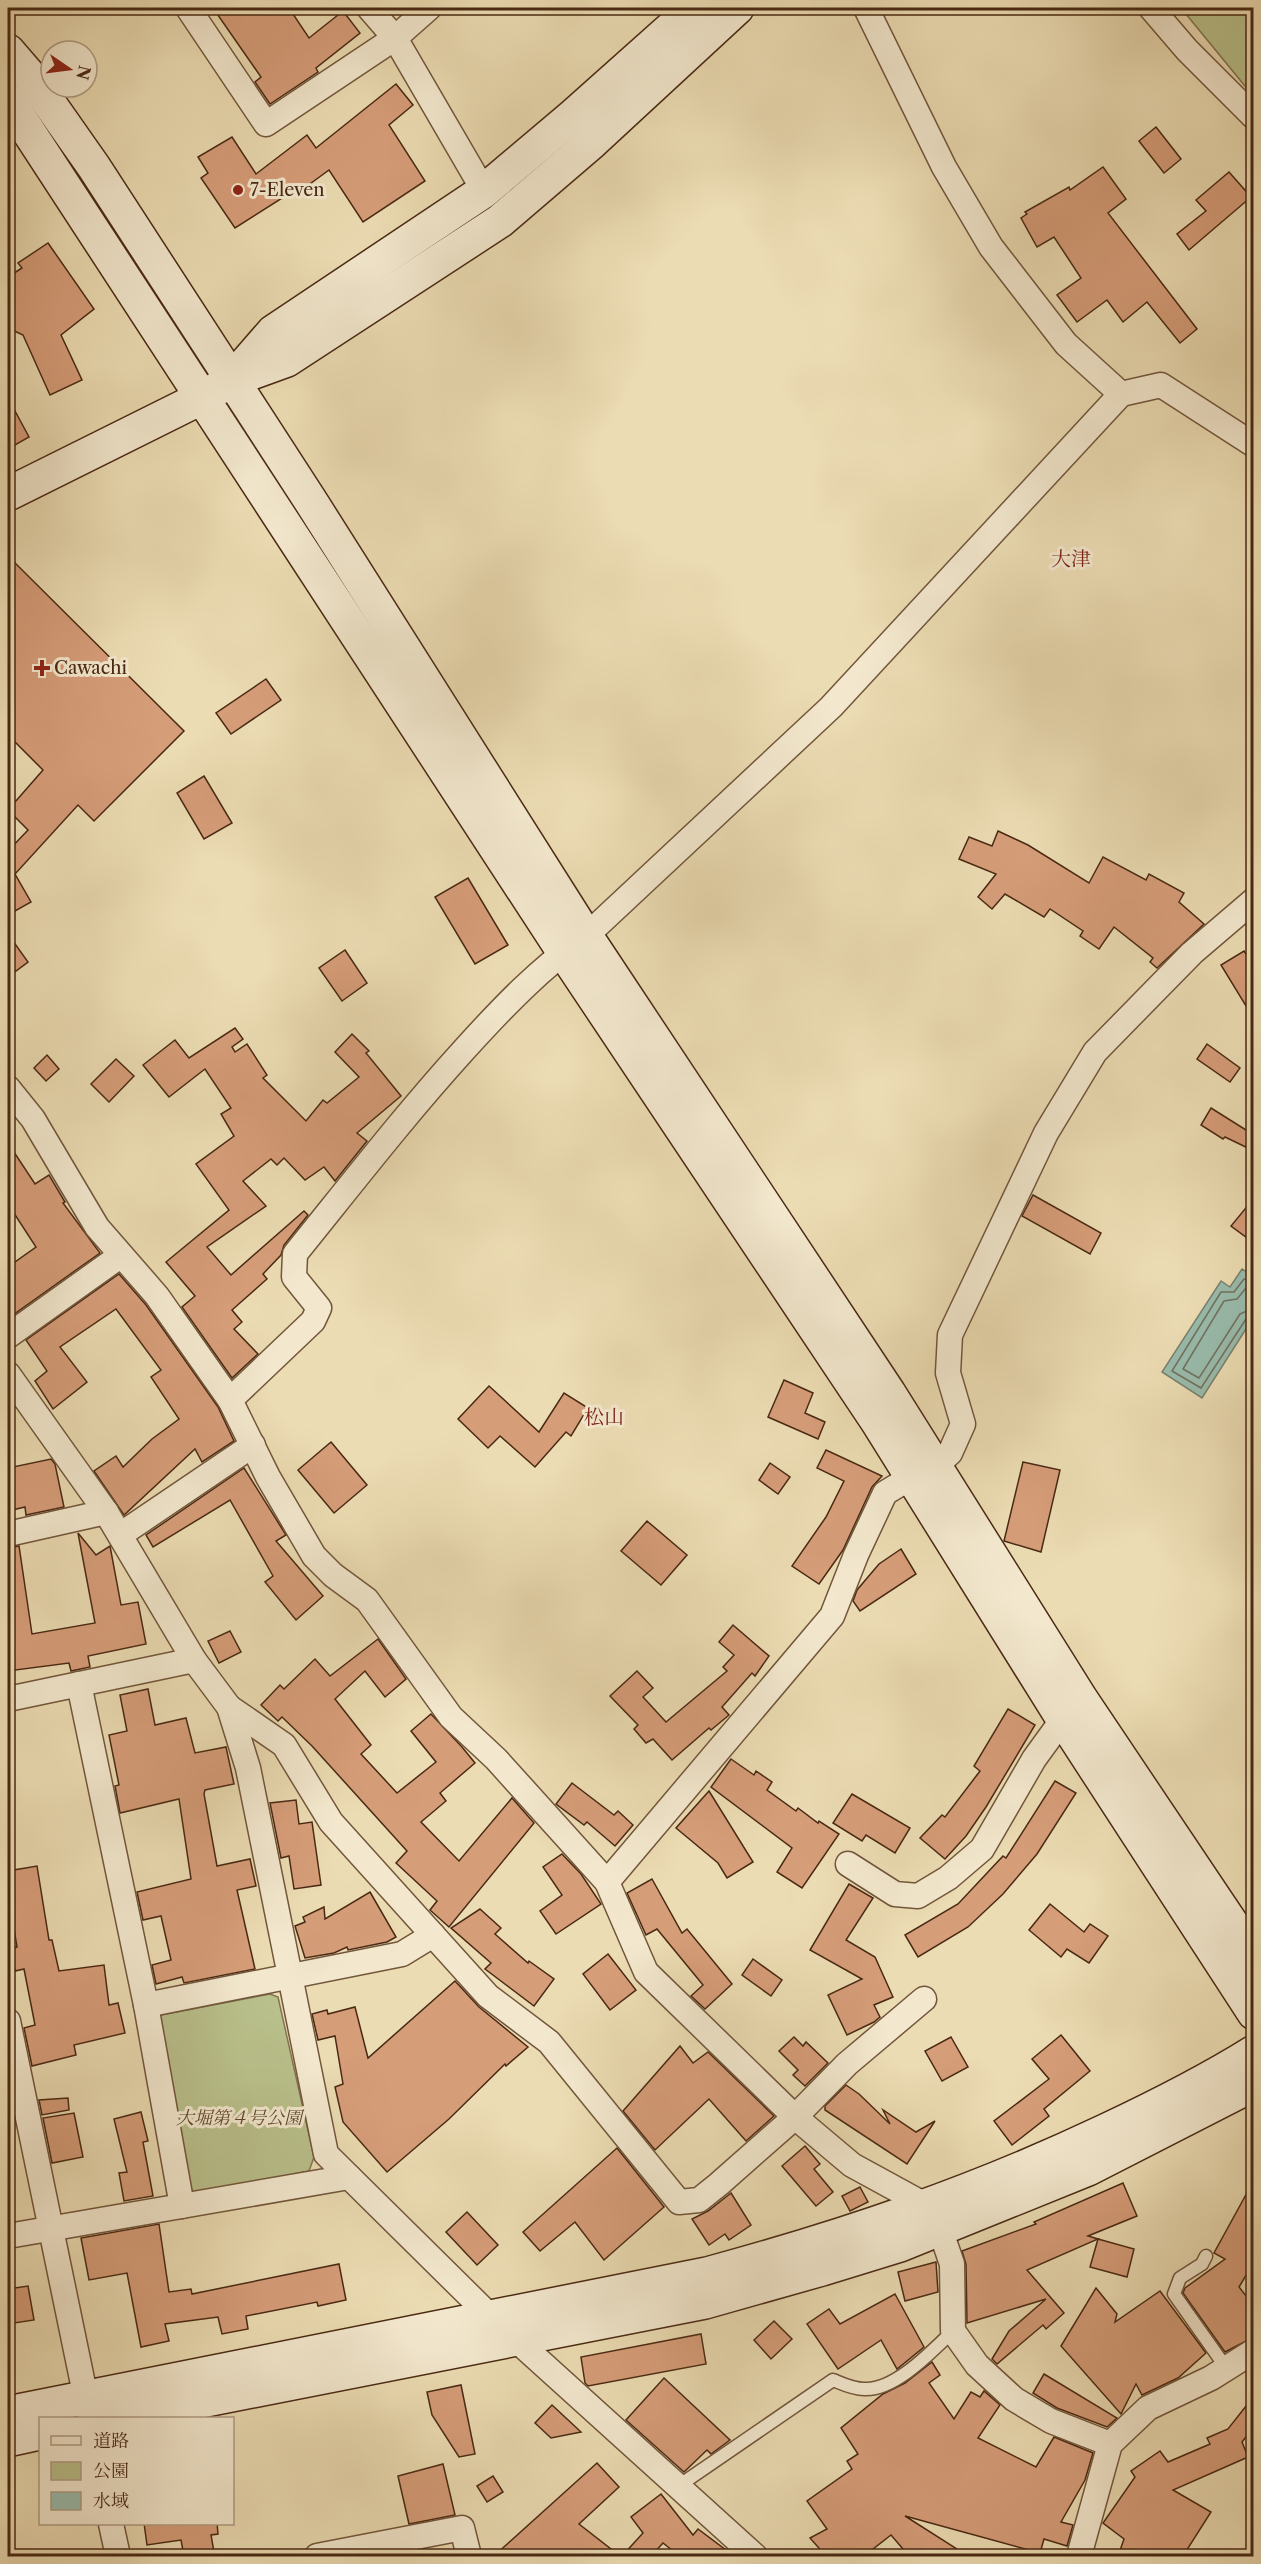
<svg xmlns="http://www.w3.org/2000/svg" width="1261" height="2564" font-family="'Libre Caslon Text','Noto Serif JP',serif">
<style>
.green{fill:#b9c08b;stroke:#81744f;stroke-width:1.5}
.water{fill:#99bcad;stroke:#79816f;stroke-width:1.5}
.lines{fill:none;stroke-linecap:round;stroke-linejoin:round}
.shore{stroke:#717260;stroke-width:1.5}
.building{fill:#d69d79;stroke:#492913;stroke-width:1.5}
.lane-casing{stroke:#72563b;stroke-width:15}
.street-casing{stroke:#72563b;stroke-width:27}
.secondary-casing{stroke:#492913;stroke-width:36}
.lane{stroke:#f3e8ce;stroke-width:12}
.street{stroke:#f3e8ce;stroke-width:24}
.secondary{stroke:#f3e8ce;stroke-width:33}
.poi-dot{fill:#8f2418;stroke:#f3e8ce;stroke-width:2}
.labels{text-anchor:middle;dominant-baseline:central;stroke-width:6;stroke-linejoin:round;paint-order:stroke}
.poi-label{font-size:18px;fill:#492913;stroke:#f3e8ce;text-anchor:start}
.park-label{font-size:18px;font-style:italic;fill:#5f472b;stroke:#f3e8ce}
.neighbourhood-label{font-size:20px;fill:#7a1f14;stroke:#f3e8ce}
</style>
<rect width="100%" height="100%" fill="#ecdcb3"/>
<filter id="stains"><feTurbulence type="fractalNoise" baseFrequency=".00333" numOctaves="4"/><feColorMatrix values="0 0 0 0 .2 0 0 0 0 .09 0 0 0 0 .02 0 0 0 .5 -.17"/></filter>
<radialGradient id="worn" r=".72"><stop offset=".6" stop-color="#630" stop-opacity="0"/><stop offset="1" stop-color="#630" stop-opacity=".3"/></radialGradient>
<g class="green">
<path d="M1181 8H1253V97L1249 91Z"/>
<path d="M270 1994 278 1997 314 2157 309 2171 197 2194 186 2186 157 2024 161 2015Z"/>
</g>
<path class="water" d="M1242 1269 1253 1276V1318L1202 1398 1162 1372 1221 1281 1230 1287Z"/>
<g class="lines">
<g class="shore">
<path d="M1254 1281 1244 1279 1234 1292H1221L1172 1371 1201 1388 1246 1319 1254 1316"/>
<path d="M1254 1289 1246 1288 1237 1299 1224 1301 1183 1369 1199 1378 1240 1314 1254 1308"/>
</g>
</g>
<g class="building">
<path d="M213 8H289L309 38 343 11 360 33 316 68 318 72 270 104 255 82 261 77Z"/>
<path d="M396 84 413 105 389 125 425 181 363 222 329 170 303 189 301 186 235 228 201 178 208 173 198 157 232 137 256 174 307 135 316 148Z"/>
<path d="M1156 127 1181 159 1164 173 1139 141Z"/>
<path d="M1103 167 1126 199 1108 213 1197 329 1180 343 1147 302 1123 322 1107 300 1077 322 1057 295 1081 278 1054 237 1037 247 1021 218 1027 214 1025 212 1069 187 1070 190Z"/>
<path d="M1229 172 1251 197 1189 250 1177 234 1206 211 1196 200Z"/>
<path d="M48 243 94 309 61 335 82 380 50 395 23 335 8 328V277L22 268 18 263Z"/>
<path d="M8 398 29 437 8 449Z"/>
<path d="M8 556 184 731 94 821 78 805 15 874 31 902 8 915V851L28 830 8 810 43 770 8 735Z"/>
<path d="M266 679 281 700 231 734 216 713Z"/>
<path d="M204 776 232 823 204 839 177 793Z"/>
<path d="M998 831 1028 845 1089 883 1103 857 1146 880 1149 874 1184 893 1179 902 1204 924 1157 968 1150 962 1153 958 1114 927 1099 949 1080 936 1083 931 1050 909 1044 917 1005 894 992 909 978 897 996 874 959 859 969 837 992 846Z"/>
<path d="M468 878 508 945 475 964 435 897Z"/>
<path d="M8 934 28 962 8 977Z"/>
<path d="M345 950 367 983 342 1001 319 968Z"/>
<path d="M1244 951 1254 966V1019L1221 965Z"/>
<path d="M235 1028 243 1039 232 1047 235 1052 247 1044 267 1075 263 1078 306 1121 323 1100 327 1103 359 1077 335 1052 352 1034 369 1051 366 1053 401 1096 357 1133 367 1141 335 1181 324 1167 305 1180 284 1158 277 1165 271 1159 243 1181 266 1206 207 1247 231 1275 304 1211 308 1215 284 1245 281 1255 263 1274 267 1279 232 1310 242 1322 234 1329 258 1354 232 1378 182 1307 195 1296 166 1262 229 1210 196 1164 234 1136 221 1114 231 1108 205 1069 169 1097 143 1065 175 1040 189 1058Z"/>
<path d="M1207 1044 1240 1068 1230 1082 1197 1059Z"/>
<path d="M47 1055 59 1069 46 1081 34 1068Z"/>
<path d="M116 1059 134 1076 109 1102 91 1084Z"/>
<path d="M1211 1108 1254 1135V1151L1225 1137 1223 1139 1201 1125Z"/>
<path d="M8 1143 35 1184 49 1175 65 1202 63 1203 100 1253 10 1317 8 1312V1267L36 1247 8 1204Z"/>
<path d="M1033 1195 1101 1233 1090 1254 1022 1216Z"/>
<path d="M1254 1198V1243L1231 1226Z"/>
<path d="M119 1274 146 1305 218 1407 234 1441 202 1462 195 1449 124 1515 94 1471 116 1456 123 1467 152 1439 179 1419 151 1377 161 1370 116 1309 60 1347 87 1382 53 1409 35 1381 47 1371 26 1340Z"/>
<path d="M784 1380 813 1393 805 1413 825 1422 818 1439 768 1417Z"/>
<path d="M489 1386 539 1432 564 1393 588 1408 571 1436 566 1432 535 1467 500 1436 488 1448 458 1419Z"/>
<path d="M331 1442 367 1485 334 1513 298 1470Z"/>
<path d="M826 1450 882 1476 872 1487 843 1550 819 1584 792 1566 826 1517 844 1481 817 1468Z"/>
<path d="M51 1459 55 1464 64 1507 26 1515 25 1507 8 1511V1468Z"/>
<path d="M1023 1462 1060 1470 1041 1552 1004 1541Z"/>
<path d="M770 1463 790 1477 778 1494 759 1480Z"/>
<path d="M244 1468 286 1535 276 1541 323 1596 296 1620 265 1582 273 1576 230 1500 153 1547 146 1535Z"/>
<path d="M647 1521 687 1555 661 1585 621 1551Z"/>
<path d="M78 1533 96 1555 110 1546 121 1605 138 1602 146 1644 88 1656 90 1667 71 1671 69 1663 8 1671V1636H11L8 1611V1548L19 1546 32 1634 95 1623Z"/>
<path d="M901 1549 916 1574 860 1611 853 1601 857 1590 879 1564Z"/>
<path d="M733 1625 769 1656 755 1676 752 1673 722 1707 729 1715 711 1730 709 1728 672 1760 653 1739 646 1743 634 1729 638 1725 610 1696 637 1671 653 1688 643 1697 666 1722 727 1671 723 1667 734 1655 719 1642Z"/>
<path d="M230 1631 241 1652 219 1663 208 1641Z"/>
<path d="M378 1639 406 1679 385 1697 365 1671 335 1699 371 1745 361 1754 397 1793 436 1762 411 1731 431 1714 462 1747 475 1763 440 1793 446 1801 421 1822 459 1861 512 1798 534 1823 449 1927 430 1910 437 1901 396 1863 407 1851 312 1746 282 1717 278 1721 261 1705 280 1685 284 1689 315 1659 330 1676Z"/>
<path d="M148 1689 155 1725 186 1718 195 1753 226 1747 234 1784 205 1790 204 1794 217 1866 250 1859 256 1886 237 1890 255 1969 184 1983 182 1977 156 1984 152 1965 171 1960 161 1916 143 1920 137 1892 191 1879 179 1799 120 1813 115 1786 119 1785 109 1735 127 1731 120 1695Z"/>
<path d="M1008 1709 1035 1725 986 1807 966 1836 945 1859 920 1838 942 1815 945 1817 980 1771 974 1766Z"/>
<path d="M731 1759 754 1775 756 1771 772 1782 767 1790 796 1811 798 1808 818 1823 819 1821 839 1834 802 1888 777 1872 792 1848 711 1787Z"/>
<path d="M1055 1781 1076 1793 1037 1854 1003 1894 968 1927 918 1957 905 1935 958 1904 1003 1856 1006 1858Z"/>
<path d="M572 1783 614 1815 618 1811 633 1825 615 1846 587 1822 584 1825 556 1804Z"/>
<path d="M709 1791 753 1862 727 1878 718 1863 676 1828Z"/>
<path d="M852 1794 910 1828 895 1853 866 1835 862 1841 833 1823Z"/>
<path d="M296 1800 299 1824 312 1822 321 1885 294 1889 289 1856 281 1858 270 1803Z"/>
<path d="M562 1854 581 1874 601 1904 556 1934 540 1911 562 1895 543 1867Z"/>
<path d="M37 1866 49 1940H52L59 1971 104 1965 109 2005 118 2003 125 2033 74 2045 76 2055 32 2066 24 2028 35 2025 24 1969 15 1971 10 1948 17 1947 8 1891V1871Z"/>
<path d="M652 1879 682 1933 687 1929 732 1984 705 2009 691 1996 703 1985 657 1929 646 1935 627 1893Z"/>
<path d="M849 1884 873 1898 846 1940 875 1957 893 1997 874 2005 880 2017 874 2022 847 2035 828 1995 862 1979 810 1950Z"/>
<path d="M370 1892 396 1937 387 1942 348 1950 347 1947 334 1953 305 1958 295 1926 305 1922 303 1917 324 1907 325 1919Z"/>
<path d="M1050 1904 1084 1932 1090 1924 1108 1936 1089 1963 1067 1949 1061 1957 1029 1930Z"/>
<path d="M480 1909 501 1928 495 1934 528 1963 529 1961 554 1979 534 2006 485 1969 491 1963 451 1928Z"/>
<path d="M608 1954 636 1990 610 2010 583 1974Z"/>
<path d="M753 1959 782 1980 771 1996 742 1975Z"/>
<path d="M455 1981 479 2007 528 2047 506 2066 505 2064 449 2119 387 2172 343 2122 335 2087 343 2084 335 2036 318 2040 312 2014 327 2010 328 2014 355 2007 368 2058Z"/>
<path d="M1061 2035 1090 2071 1044 2109 1049 2116 1012 2145 994 2121 1049 2079 1032 2059Z"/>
<path d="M794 2037 803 2046 806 2042 828 2063 805 2086 793 2075 798 2070 779 2051Z"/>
<path d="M951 2037 968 2067 942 2081 925 2051Z"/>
<path d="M680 2046 693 2063 708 2052 774 2116 746 2141 709 2099 655 2150 623 2111Z"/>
<path d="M846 2085 859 2094 890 2124 883 2110 916 2132 935 2121 907 2164 825 2110V2106Z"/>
<path d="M68 2098 69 2110 42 2115 39 2100Z"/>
<path d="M8 2102H10L14 2120 8 2122Z"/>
<path d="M141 2112 148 2141 143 2142 153 2196 124 2201 119 2173 127 2172 114 2119Z"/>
<path d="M74 2113 83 2157 52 2163 43 2118Z"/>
<path d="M805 2146 820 2164 814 2169 833 2192 816 2206 782 2166Z"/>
<path d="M617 2148 664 2207 604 2260 575 2222 540 2251 523 2232Z"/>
<path d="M1254 2180V2262L1239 2287 1254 2306V2337L1225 2352 1183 2293 1185 2288 1225 2259 1214 2253Z"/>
<path d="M1123 2183 1137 2216 1088 2236 1098 2239 1027 2270 1064 2313 1046 2329 1043 2325 997 2364 992 2359 1009 2331 1046 2299 967 2323 966 2264 962 2251 1036 2224 1034 2222Z"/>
<path d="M860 2187 868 2202 850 2211 842 2196Z"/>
<path d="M731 2193 751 2225 729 2240 725 2234 709 2245 692 2219 708 2211Z"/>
<path d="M467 2212 498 2245 477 2265 446 2232Z"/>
<path d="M159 2224 169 2292 191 2289 192 2294 339 2264 346 2300 318 2306 317 2302 246 2316 248 2329 222 2334 218 2317 165 2324 169 2341 141 2347 127 2273 89 2280 81 2238Z"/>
<path d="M1098 2239 1134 2249 1127 2277 1090 2267Z"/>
<path d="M936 2262 938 2292 905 2301 898 2272Z"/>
<path d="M28 2286 34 2320 8 2324V2289Z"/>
<path d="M1096 2288 1117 2314 1115 2322 1160 2291 1206 2353 1178 2378 1142 2395 1136 2384 1121 2414 1061 2346Z"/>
<path d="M895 2294 924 2347 897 2369 881 2340 838 2369 807 2324 829 2309 840 2324Z"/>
<path d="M774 2321 792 2339 771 2359 754 2340Z"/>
<path d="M701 2334 706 2364 588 2386 585 2383 581 2357Z"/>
<path d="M932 2362 940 2375 929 2383 954 2419 971 2392 980 2397 984 2391 1000 2405 978 2438 1036 2467 1054 2437 1093 2453 1085 2480 1061 2522 1073 2525 1067 2546 1044 2539 1040 2553 905 2516 968 2556H909L891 2535 864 2556H826L810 2538 827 2529 807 2501 852 2469 847 2461 858 2454 841 2428 883 2394 905 2383Z"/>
<path d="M1044 2374 1117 2418 1107 2427 1057 2408 1033 2393Z"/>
<path d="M664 2378 730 2440 711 2454 707 2450 684 2472 626 2420Z"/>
<path d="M461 2385 475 2454 459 2457 432 2415 427 2392Z"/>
<path d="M1254 2396V2427L1242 2442 1248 2457 1173 2490 1211 2512 1183 2556H1118L1124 2539 1103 2523 1135 2477 1131 2471 1160 2451 1168 2462 1210 2444 1207 2438 1228 2429Z"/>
<path d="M552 2405 581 2432 551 2438 535 2423Z"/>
<path d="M597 2463 619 2487 579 2524 620 2556H494Z"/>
<path d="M443 2464 455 2515 409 2524 398 2476Z"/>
<path d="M493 2476 503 2492 487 2502 477 2486Z"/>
<path d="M661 2494 693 2535 698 2529 734 2556H677L678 2555 663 2543 651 2556H622L643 2533 631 2517Z"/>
<path d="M144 2523H217L218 2534 211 2535 214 2552 184 2556 181 2540 147 2545Z"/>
</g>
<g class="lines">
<defs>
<g id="lane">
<path d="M1206 2256 1202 2264 1180 2278 1174 2294 1227 2369"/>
<path d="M677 2487 833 2380C843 2384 853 2389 864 2389 895 2391 933 2350 953 2331"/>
</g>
<g id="street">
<path d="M188 8 266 124 395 38 429 8"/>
<path d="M369 8 395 38 484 191"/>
<path d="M866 8 944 167 991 247 1066 344 1121 394"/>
<path d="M1151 8 1187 50 1254 117"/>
<path d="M8 1088 33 1119 97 1227 157 1296 230 1400 268 1477 314 1556 333 1575 367 1600 451 1717 496 1759 607 1882 646 1972 795 2117 852 2165 927 2206 940 2229 952 2264 953 2331 977 2365 1014 2399 1051 2421 1110 2444"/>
<path d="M8 1336 120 1256"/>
<path d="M8 1374 106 1512 194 1660 229 1707 248 1768 326 2154 492 2318 755 2556"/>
<path d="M230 1400 313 1321 319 1308 294 1277 295 1254C350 1186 404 1116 463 1051 501 1009 540 968 586 936L831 707 1121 394 1161 385 1254 445"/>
<path d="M8 1534 106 1512"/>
<path d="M120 1535 253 1445"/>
<path d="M79 1684 146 2005 182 2206"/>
<path d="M8 1699 194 1660"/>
<path d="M229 1707 284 1745 331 1822 488 1996 549 2042 679 2202 699 2200 719 2184 795 2117 847 2064 924 1999"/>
<path d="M848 1864 895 1894 918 1896 948 1878 982 1849 1034 1759 1063 1719"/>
<path d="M607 1882 832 1616 856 1555 885 1493 910 1478 934 1468 950 1453 963 1424 948 1373 950 1335 1046 1133 1095 1052 1192 953 1254 900"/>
<path d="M146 2005 402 1954 433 1935"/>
<path d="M8 2021 90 2418"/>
<path d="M8 2236 349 2177"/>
<path d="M111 2524 118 2556"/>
<path d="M317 2556 462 2528 469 2556"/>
<path d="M1079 2556 1110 2444 1148 2408 1211 2378 1254 2351"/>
</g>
<g id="secondary">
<path d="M8 51 33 80 94 167 310 500 586 936 889 1393 1081 1699 1254 1957"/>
<path d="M8 100 563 951 877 1421 1063 1719 1254 2013"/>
<path d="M233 378 273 332 484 191 574 115 694 8"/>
<path d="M8 494 203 397 232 380 287 360 500 221 591 143 737 8"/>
<path d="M8 2413 707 2274C847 2236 974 2193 1105 2131 1156 2107 1206 2082 1254 2052"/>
<path d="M115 2418 705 2302 822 2269 900 2245 1088 2169 1254 2084"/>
<path d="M8 2440 40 2433"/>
</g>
</defs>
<use href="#lane" class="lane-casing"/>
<use href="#street" class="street-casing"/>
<use href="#secondary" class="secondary-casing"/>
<use href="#lane" class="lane"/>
<use href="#street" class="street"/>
<use href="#secondary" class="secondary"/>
</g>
<g class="poi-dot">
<circle cx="238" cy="190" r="6"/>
<path d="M39 659h6v6h6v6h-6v6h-6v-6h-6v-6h6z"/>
</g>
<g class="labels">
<g class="poi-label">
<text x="250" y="190">7-Eleven</text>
<text x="54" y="668">Cawachi</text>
</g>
<g class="park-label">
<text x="239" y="2118">大堀第４号公園</text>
</g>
<g class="neighbourhood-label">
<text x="1071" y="559">大津</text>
<text x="604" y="1417">松山</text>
</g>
</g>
<rect width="1261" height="2564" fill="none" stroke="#ecdcb3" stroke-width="30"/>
<rect x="9" y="9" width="1243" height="2546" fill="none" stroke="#492913" stroke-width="3"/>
<rect x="15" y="15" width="1231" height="2534" fill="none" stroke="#492913" stroke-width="1.5"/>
<rect x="39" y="2417" width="195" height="108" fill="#f3e8ce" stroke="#af9c83" stroke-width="1.5"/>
<rect x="51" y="2436" width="30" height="9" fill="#f3e8ce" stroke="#af9c83" stroke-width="1.5"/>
<text x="93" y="2447" font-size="18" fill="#492913">道路</text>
<rect x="51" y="2462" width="30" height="18" fill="#b9c08b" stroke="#af9c83" stroke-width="1.5"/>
<text x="93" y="2477" font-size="18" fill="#492913">公園</text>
<rect x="51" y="2492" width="30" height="18" fill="#99bcad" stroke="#af9c83" stroke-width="1.5"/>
<text x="93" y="2507" font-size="18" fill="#492913">水域</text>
<g transform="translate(69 69) rotate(104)"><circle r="28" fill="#f3e8ce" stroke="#af9c83" stroke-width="1.5"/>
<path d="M0-4.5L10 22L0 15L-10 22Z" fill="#8f2418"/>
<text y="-9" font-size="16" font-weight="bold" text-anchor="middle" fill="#492913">N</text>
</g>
<rect width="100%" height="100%" filter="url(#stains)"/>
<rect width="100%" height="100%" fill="url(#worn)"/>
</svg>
